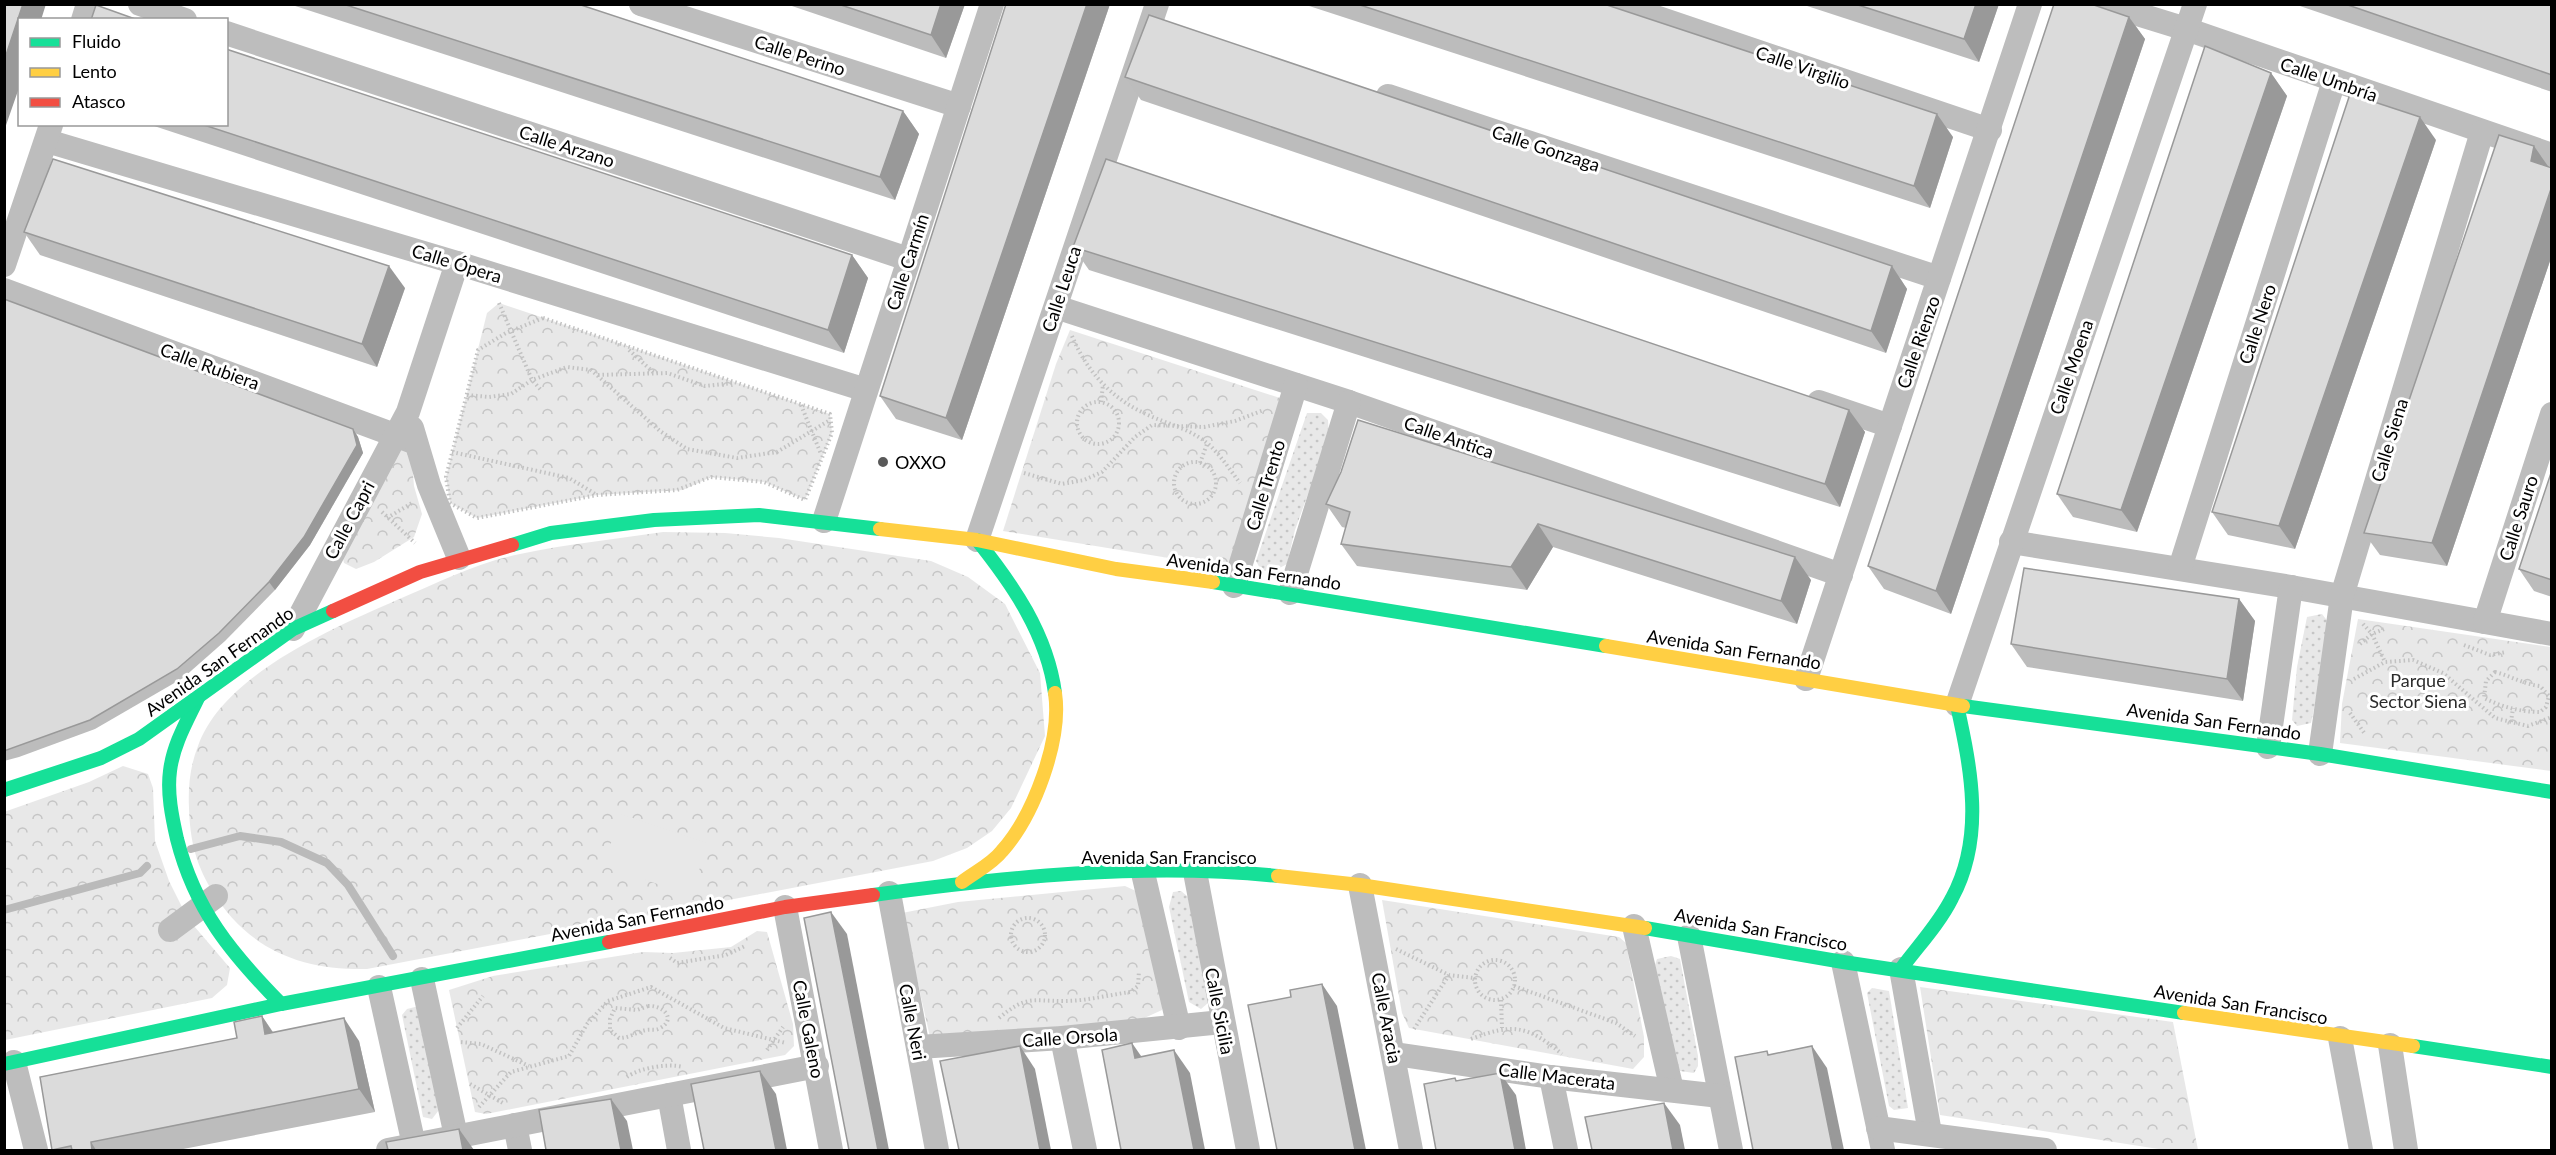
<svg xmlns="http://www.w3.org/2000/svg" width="2556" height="1155" font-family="Lato,sans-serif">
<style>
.grass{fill:url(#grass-dots)}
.forest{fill:url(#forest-crowns)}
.garden{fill:#e8e8e8}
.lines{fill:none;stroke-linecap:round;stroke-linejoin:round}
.stream{stroke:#bababa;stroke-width:8}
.path{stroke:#c2c2c2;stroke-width:4;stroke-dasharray:1.5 3;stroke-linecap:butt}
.street{stroke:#bdbdbd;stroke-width:24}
.fast{stroke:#16e098;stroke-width:14}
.slow{stroke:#ffcf43;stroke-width:14}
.jam{stroke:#f24e42;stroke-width:14}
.wall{fill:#bcbcbc}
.shaded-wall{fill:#999}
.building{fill:#dbdbdb;stroke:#999;stroke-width:1.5}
.poi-dot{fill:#595959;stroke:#fff;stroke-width:2}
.labels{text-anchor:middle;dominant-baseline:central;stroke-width:6;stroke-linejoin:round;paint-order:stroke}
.street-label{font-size:18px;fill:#000;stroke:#fff}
.poi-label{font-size:18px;fill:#000;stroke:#fff;text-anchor:start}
.park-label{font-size:18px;fill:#2c2c2c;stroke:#fff}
</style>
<defs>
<pattern id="grass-dots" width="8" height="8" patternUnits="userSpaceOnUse" patternTransform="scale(1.5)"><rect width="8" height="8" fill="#e8e8e8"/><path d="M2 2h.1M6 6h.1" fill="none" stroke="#c5c5c5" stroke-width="1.8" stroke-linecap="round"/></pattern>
<pattern id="forest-crowns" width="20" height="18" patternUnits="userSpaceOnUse" patternTransform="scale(1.5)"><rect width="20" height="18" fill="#e8e8e8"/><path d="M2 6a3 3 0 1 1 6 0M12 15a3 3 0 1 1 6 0" fill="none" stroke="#c5c5c5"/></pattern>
</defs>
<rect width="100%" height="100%" fill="#fff"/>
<g class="grass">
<path d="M1307 413H1321L1328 420 1329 436 1295 530 1287 564 1272 572 1261 570 1256 561Z"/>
<path d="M2322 614 2329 623 2322 672 2311 723 2297 726 2292 720 2297 667 2307 617Z"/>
<path d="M1181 891 1192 900 1208 1003 1201 1009 1189 1002 1169 907 1173 892Z"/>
<path d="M1671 956 1680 959 1698 1056V1066L1694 1073 1680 1071 1676 1066 1655 965 1657 959Z"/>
<path d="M1872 988 1889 991 1908 1108 1894 1110 1889 1106 1867 993Z"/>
<path d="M419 1006 442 1106 432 1119 423 1117 402 1015 407 1009Z"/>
</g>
<g class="forest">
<path d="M499 303 830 414 832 433 805 500 764 482 711 477 683 490 597 495 477 518 450 503 446 477 487 313Z"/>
<path d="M1070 330 1280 398 1230 568 1003 531 1056 364Z"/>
<path d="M394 448 411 451 414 486 422 514 414 537 374 562 356 569 344 563 341 550Z"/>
<path d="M663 532 725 533 779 538 931 561 968 577 1005 604 1040 673 1045 736 1011 808 992 831 967 848 933 861 367 969C299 970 247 949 211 889 195 862 190 839 189 808 188 787 190 766 198 746 223 675 333 628 397 600 437 583 478 562 520 554 567 544 616 539 663 532Z"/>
<path d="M2358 619 2551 647V771L2340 743 2342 704Z"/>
<path d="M123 766 148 774 153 788 155 841 169 881 188 919 230 968 227 985 212 998 5 1040 4 812 89 782Z"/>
<path d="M1125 886 1138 892 1163 998 1162 1010 1140 1020 930 1037 902 913 958 902Z"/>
<path d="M1382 900 1619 937 1626 943 1644 1037V1057L1633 1069 1409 1028 1402 1013Z"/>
<path d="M757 931 767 932 793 1024 794 1046 785 1055 486 1114 475 1112 449 990 493 976 643 952 673 953 731 947Z"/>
<path d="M1920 987 2173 1022 2198 1150H2165L1940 1115Z"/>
</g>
<path class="garden" d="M621 814 708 843 691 895 603 866Z"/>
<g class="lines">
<g class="stream">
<path d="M191 849 240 836 281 842 327 863 348 885 393 956"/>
<path d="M4 910 140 873 147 866"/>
</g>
<g class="path">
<path d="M499 303 532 380 541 390"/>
<path d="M543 318 830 414 832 433 805 500 764 482 711 477 677 490 597 495 477 518 450 503 446 477 478 350 506 333Z"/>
<path d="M1072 336C1087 372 1112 399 1148 415 1168 424 1190 429 1207 443 1220 454 1230 470 1240 483"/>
<path d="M629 350 654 373"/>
<path d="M598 375 667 373 705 386 732 383"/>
<path d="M467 395 489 397 511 394 532 380 567 367 591 370 660 431 687 449 737 458 777 452 830 420"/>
<path d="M1101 402 1103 385"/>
<circle cx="1098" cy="423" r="21"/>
<path d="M801 405 821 454"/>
<path d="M452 452 569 478 597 495"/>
<circle cx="1195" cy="483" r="21"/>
<path d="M1200 463 1207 444"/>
<path d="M1024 473 1062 484 1084 480 1102 472 1135 437 1152 425 1204 427 1235 421 1264 410"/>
<path d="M382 512 415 543"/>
<path d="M387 518 412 503"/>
<path d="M2363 624 2372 634 2385 662"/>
<path d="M2360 644 2372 634 2384 629"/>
<path d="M2464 645 2490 655 2506 652"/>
<path d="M2495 672C2511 676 2523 684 2540 686L2549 696 2546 707 2540 712C2521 712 2502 707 2484 698L2486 681Z"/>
<path d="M2354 679 2385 662 2413 660 2443 673 2495 718 2528 726 2552 717"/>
<path d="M2350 713 2365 734"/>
<path d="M2511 722 2513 708"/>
<circle cx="1028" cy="935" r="17"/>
<path d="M1396 949 1449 975 1474 978"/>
<path d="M670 958 677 963 726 955 745 946"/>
<circle cx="1495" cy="980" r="20"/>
<path d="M1514 986 1616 1023 1635 1036"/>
<path d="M1501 1000 1502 1028"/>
<path d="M648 1006C663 1005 677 1019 660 1028 656 1031 651 1029 646 1030 636 1032 630 1038 619 1038L610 1030V1019L615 1008 637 1010Z"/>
<path d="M999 1018C1027 995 1031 1001 1064 1001 1086 1001 1109 995 1130 992L1138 986 1139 971"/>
<path d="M457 1028 483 996"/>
<path d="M1414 1029 1449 975"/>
<path d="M1471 1039C1513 1023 1527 1025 1562 1054"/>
<path d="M461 1042 481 1044 529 1066"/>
<path d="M767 1050 783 1027"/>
<path d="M627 1077C639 1068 668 1063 683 1067"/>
<path d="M470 1084 503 1103"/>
<path d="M479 1107 511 1072 569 1056 587 1024 608 1001 651 987 724 1028 786 1043"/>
</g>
<g class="street">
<path d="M140 4 185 20"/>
<path d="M641 4 959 106"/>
<path d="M1617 4 1990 130"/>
<path d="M2105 4 2186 29 2552 155"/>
<path d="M83 20 88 4"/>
<path d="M226 33 908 259"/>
<path d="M1388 96 1939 278"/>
<path d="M47 141 457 263 866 390"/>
<path d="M4 265 51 125"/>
<path d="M4 290 416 443"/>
<path d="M1056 307 1349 402 1841 575"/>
<path d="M1819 402 1890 426"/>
<path d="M412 428 429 485 459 558"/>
<path d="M824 521 992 4"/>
<path d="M977 540 1157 4"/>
<path d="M2011 542 2291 587 2552 634"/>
<path d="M2180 568 2334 81"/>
<path d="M1234 586 1296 385"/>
<path d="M1290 593 1349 402"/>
<path d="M2485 622 2552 414"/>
<path d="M293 629 408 412 457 263"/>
<path d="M1806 679 2030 4"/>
<path d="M1957 705 2195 4"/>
<path d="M2268 747 2291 587"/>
<path d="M2320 754 2342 596 2482 132"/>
<path d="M1195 872 1248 1150"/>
<path d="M1143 873 1179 1028"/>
<path d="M1360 885 1411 1150"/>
<path d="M889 893 937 1150"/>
<path d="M785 907 831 1150"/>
<path d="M1634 926 1672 1090"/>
<path d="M170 930 216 896"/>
<path d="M1689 936 1731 1150"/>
<path d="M1843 962 1883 1150"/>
<path d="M1901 969 1930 1133"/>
<path d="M422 979 456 1136"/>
<path d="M379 987 414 1145"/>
<path d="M1062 1038 1085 1150"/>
<path d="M2340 1038 2361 1150"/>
<path d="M2390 1045 2406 1150"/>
<path d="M918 1047 1062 1038 1222 1022"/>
<path d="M1395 1054 1551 1077 1720 1096"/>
<path d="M14 1062 36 1150"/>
<path d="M1551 1077 1566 1150"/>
<path d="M669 1095 679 1150"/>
<path d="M515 1125 520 1150"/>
<path d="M1878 1128 2045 1150"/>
<path d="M388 1150 817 1066"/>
</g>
<g class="fast">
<path d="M977 540C1013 585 1047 634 1055 693"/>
<path d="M512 545 551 533 654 520 759 515 880 529"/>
<path d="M1213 582 1606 646"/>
<path d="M198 698C187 721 173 745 170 771 167 793 172 817 177 839 195 910 231 953 281 1004"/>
<path d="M1963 706 2320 754 2552 792"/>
<path d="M4 790 101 758 139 739 293 629 333 611"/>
<path d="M873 895C1004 877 1146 862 1278 876"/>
<path d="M1645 928 1843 962 2184 1013"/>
<path d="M1901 969C1918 946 1939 924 1952 898 1985 837 1971 769 1957 705"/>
<path d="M2413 1046 2552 1067"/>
<path d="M4 1064 281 1004 609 942"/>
</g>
<g class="slow">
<path d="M880 529 977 540 1116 569 1213 582"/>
<path d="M1606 646 1963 706"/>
<path d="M1278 876 1360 885 1645 928"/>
<path d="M962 882C975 872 992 864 1002 851 1034 815 1062 740 1055 693"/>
<path d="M2184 1013 2413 1046"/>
</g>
<g class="jam">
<path d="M333 611 420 572 512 545"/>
<path d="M609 942 785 907 873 895"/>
</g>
</g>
<g class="wall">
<path d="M289 4H578L903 111 919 134 895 200Z"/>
<path d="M786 4H965L946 58Z"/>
<path d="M1006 4H1110L962 440 896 419 880 396Z"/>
<path d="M1303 4H1604L1953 137 1930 208Z"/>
<path d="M1801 4H1999L1979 62Z"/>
<path d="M2294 4H2552V92Z"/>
<path d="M2129 17 2145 39 1951 614 1884 589 1868 566Z"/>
<path d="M2271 73 2287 96 2137 532 2073 517 2057 494Z"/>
<path d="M1125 77 1892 266 1907 289 1886 353 1141 100Z"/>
<path d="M148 124H226L852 255 868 278 844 353Z"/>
<path d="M2436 140 2295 549 2228 535 2212 512Z"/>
<path d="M2548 166 2552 168V255L2447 566 2380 555 2364 533Z"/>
<path d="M24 232 405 288 377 367 40 255Z"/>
<path d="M1073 247 1849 410 1865 432 1840 507 1089 270Z"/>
<path d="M4 299 353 429 358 437 363 453 310 545 275 590 225 641 183 678 95 729 19 757 4 761Z"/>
<path d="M2552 470V597L2534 591 2519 569Z"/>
<path d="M1341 472 1811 580 1797 624 1553 547 1527 590 1357 566 1341 544 1346 528 1342 527 1326 504Z"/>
<path d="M2239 599 2255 621 2243 701 2027 667 2011 644Z"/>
<path d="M262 1016 273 1032 359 1041 375 1112 178 1150H52L40 1077 237 1038Z"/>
</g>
<g class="shaded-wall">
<path d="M23 4H46L41 20H20V85L4 131V61Z"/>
<path d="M941 4H965L946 58 931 35Z"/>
<path d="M1087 4H1110L962 440 946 418Z"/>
<path d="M1976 4H1999L1979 62 1964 39Z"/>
<path d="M2129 17 2145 39 1951 614 1936 591Z"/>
<path d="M2271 73 2287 96 2137 532 2121 510Z"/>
<path d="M903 111 919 134 895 200 880 177Z"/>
<path d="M1937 114 1953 137 1930 208 1914 186Z"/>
<path d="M2420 117 2436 140 2295 549 2279 526Z"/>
<path d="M2534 146 2550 169 2531 161Z"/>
<path d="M2552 186V255L2447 566 2432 543Z"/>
<path d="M852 255 868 278 844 353 828 330Z"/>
<path d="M389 266 405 288 377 367 362 344Z"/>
<path d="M1892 266 1907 289 1886 353 1871 331Z"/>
<path d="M1849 410 1865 432 1840 507 1825 484Z"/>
<path d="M353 429 358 437 363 453 310 545 275 590 269 582Z"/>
<path d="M1538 524 1553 547 1527 590 1511 567Z"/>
<path d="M1795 557 1811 580 1797 624 1781 601Z"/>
<path d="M2239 599 2255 621 2243 701 2227 679Z"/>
<path d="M831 912 847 934 889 1150H878Z"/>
<path d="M1322 984 1337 1006 1366 1150H1355Z"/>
<path d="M262 1016 277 1039 265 1034Z"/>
<path d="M344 1018 359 1041 375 1112 359 1089Z"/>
<path d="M1132 1043 1148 1066 1135 1058Z"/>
<path d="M1020 1046 1035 1069 1051 1150H1040Z"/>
<path d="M1812 1046 1827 1068 1844 1150H1833Z"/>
<path d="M1174 1050 1190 1073 1205 1150H1194Z"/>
<path d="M760 1071 776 1094 787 1150H776Z"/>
<path d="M1500 1073 1516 1095 1526 1150H1515Z"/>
<path d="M611 1099 627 1121 633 1150H621Z"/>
<path d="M1664 1103 1680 1125 1685 1150H1673Z"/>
<path d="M459 1129 474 1150H463Z"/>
<path d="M91 1142 96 1150H92Z"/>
</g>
<g class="building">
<path d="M4 4H23L4 61Z"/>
<path d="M343 4H578L903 111 880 177Z"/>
<path d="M838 4H941L931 35Z"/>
<path d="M1006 4H1087L946 418 880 396Z"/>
<path d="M1357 4H1604L1937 114 1914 186Z"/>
<path d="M1855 4H1976L1964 39Z"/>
<path d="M2054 4H2091L2129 17 1936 591 1868 566Z"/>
<path d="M2345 4H2552V75Z"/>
<path d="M96 5 138 20H91Z"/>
<path d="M1149 15 1892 266 1871 331 1125 77Z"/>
<path d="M2205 46 2271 73 2121 510 2057 494Z"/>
<path d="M226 49 852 255 828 330 201 124H226Z"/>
<path d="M2350 94 2420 117 2279 526 2212 512Z"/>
<path d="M2499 135 2534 146 2531 161 2552 168V186L2432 543 2364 533Z"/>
<path d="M53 159 389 266 362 344 24 232Z"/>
<path d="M1106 159 1849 410 1825 484 1073 247Z"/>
<path d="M4 299 353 429 357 445 304 537 269 582 219 633 177 669 90 720 4 751Z"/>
<path d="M1358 420 1795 557 1781 601 1538 524 1511 567 1341 544 1350 512 1326 504 1341 472Z"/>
<path d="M2552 470V580L2519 569Z"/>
<path d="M2024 568 2239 599 2227 679 2011 644Z"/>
<path d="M831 912 878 1150H849L804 918Z"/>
<path d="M1322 984 1355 1150H1277L1248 1005 1291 997 1290 990Z"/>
<path d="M262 1016 265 1034 344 1018 359 1089 91 1142 92 1150H72L71 1146 52 1150 40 1077 237 1038 234 1022Z"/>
<path d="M1132 1043 1135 1058 1174 1050 1194 1150H1121L1102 1050Z"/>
<path d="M1020 1046 1040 1150H959L940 1061Z"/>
<path d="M1812 1046 1833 1150H1753L1735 1057 1767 1051 1768 1055Z"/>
<path d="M760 1071 776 1150H704L691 1084Z"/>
<path d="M1500 1073 1515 1150H1436L1424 1084 1455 1078 1456 1081Z"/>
<path d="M611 1099 621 1150H546L539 1110Z"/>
<path d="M1664 1103 1673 1150H1592L1585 1117Z"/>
<path d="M459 1129 463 1150H388L386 1142Z"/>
</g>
<circle class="poi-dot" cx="883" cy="462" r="6"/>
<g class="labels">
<g class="street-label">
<text transform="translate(800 55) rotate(18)">Calle Perino</text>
<text transform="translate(1803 67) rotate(19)">Calle Virgilio</text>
<text transform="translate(2329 79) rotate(19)">Calle Umbría</text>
<text transform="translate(567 146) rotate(18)">Calle Arzano</text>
<text transform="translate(1546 148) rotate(18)">Calle Gonzaga</text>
<text transform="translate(907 262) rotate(-72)">Calle Carmín</text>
<text transform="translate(457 263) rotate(17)">Calle Ópera</text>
<text transform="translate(1061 289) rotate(-72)">Calle Leuca</text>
<text transform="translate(2257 324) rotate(-72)">Calle Nero</text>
<text transform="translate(1918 342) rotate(-71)">Calle Rienzo</text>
<text transform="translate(210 366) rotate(20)">Calle Rubiera</text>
<text transform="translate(2071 367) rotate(-71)">Calle Moena</text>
<text transform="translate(1449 437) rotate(19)">Calle Antica</text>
<text transform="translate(2389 440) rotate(-73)">Calle Siena</text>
<text transform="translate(1265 485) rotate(-73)">Calle Trento</text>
<text transform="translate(2518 518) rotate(-72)">Calle Sauro</text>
<text transform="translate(349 520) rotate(-62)">Calle Capri</text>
<text transform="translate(1254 571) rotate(8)">Avenida San Fernando</text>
<text transform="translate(1734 649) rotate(9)">Avenida San Fernando</text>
<text transform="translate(219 661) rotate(-35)">Avenida San Fernando</text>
<text transform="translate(2214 721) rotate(8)">Avenida San Fernando</text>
<text x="1169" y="857">Avenida San Francisco</text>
<text transform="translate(637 918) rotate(-11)">Avenida San Fernando</text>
<text transform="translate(1761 929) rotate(10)">Avenida San Francisco</text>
<text transform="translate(2241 1004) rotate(9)">Avenida San Francisco</text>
<text transform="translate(1220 1011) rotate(79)">Calle Sicilia</text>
<text transform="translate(1387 1018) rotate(79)">Calle Aracia</text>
<text transform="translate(913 1022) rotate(79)">Calle Neri</text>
<text transform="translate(809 1029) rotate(79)">Calle Galeno</text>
<text transform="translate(1070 1037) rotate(-4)">Calle Orsola</text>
<text transform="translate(1557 1076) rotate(7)">Calle Macerata</text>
</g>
<g class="poi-label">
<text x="895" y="462">OXXO</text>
</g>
<g class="park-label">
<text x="2418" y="680">Parque<tspan x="2418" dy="21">Sector Siena</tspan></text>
</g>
</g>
<rect width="2556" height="1155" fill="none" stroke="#000000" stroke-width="12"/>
<rect x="18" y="18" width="210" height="108" fill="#ffffff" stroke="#999999" stroke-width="1.5"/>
<rect x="30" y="38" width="30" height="9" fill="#16e098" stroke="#999999" stroke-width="1.5"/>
<text x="72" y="48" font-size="18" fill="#000000">Fluido</text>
<rect x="30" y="68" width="30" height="9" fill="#ffcf43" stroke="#999999" stroke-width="1.5"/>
<text x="72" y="78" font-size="18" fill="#000000">Lento</text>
<rect x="30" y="98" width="30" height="9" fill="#f24e42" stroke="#999999" stroke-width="1.5"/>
<text x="72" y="108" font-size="18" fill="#000000">Atasco</text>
</svg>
